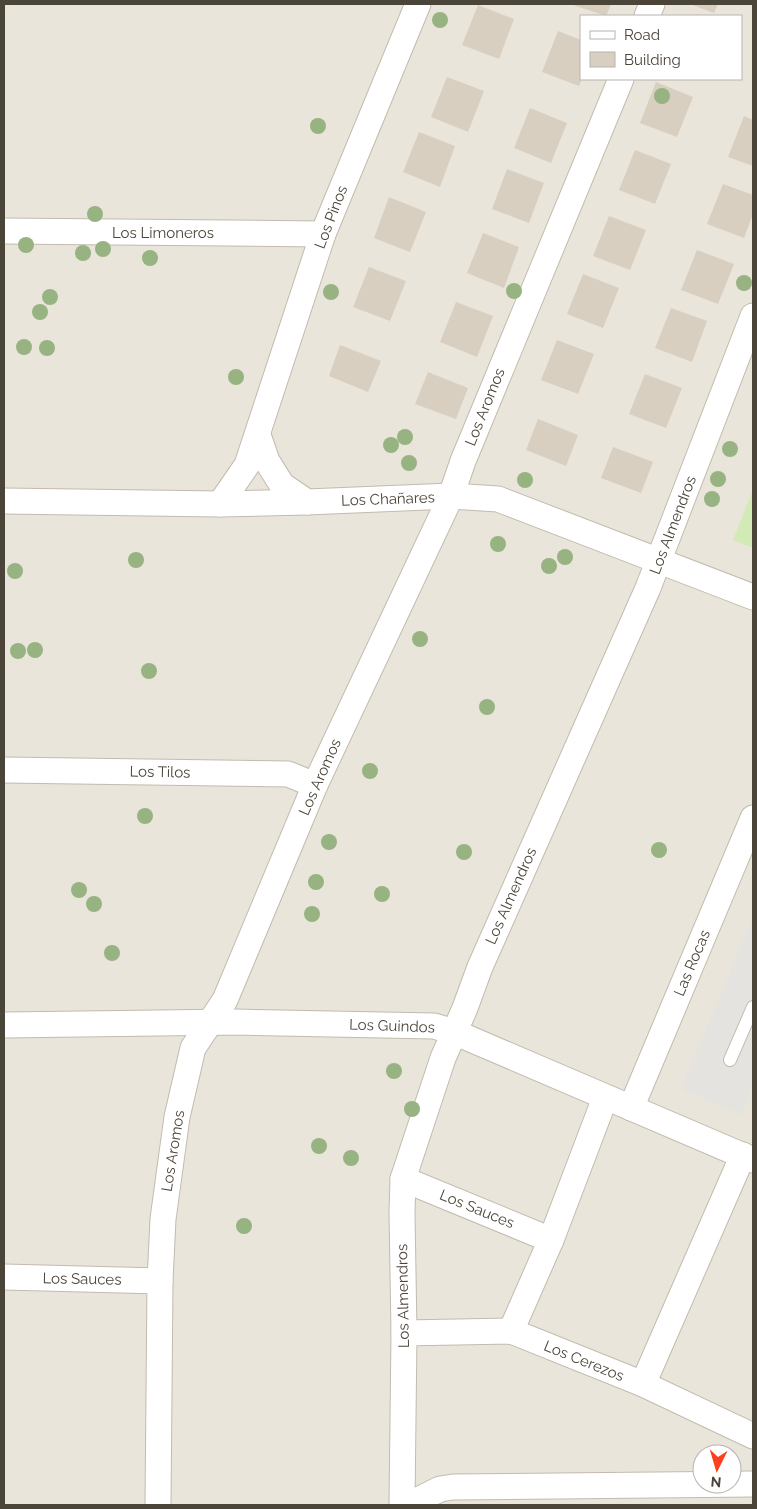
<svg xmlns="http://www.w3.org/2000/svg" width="757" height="1509" font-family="Raleway,sans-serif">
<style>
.residential{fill:#eae5da;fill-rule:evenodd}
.green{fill:#d2eab5}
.parking{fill:#e5e3e0}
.building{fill:#d8cfc1}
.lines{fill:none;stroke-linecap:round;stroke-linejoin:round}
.lane-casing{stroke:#c2bbae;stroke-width:14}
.street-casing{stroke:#c2bbae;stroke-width:27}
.lane{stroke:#fff;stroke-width:12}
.street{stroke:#fff;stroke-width:25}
.tree{fill:#97b381}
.labels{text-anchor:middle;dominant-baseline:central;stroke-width:5;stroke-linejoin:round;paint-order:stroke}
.street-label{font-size:15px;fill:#4b4439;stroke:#fff}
</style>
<rect width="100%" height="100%" fill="#f6f3ec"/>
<path class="residential" d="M4 4H753V1505H4ZM581 16H741V79H581ZM702 1454H732V1484H702Z"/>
<path class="green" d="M753 490V548L733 540Z"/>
<path class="parking" d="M753 917V1085L742 1115 681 1089Z"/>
<g class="building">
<path d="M570 4H611L606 16Z"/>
<path d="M690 4H718L714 13Z"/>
<path d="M478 5 514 19 499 59 462 45Z"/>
<path d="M558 31 581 40 582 79 579 86 542 72Z"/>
<path d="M447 77 484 91 468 132 431 117Z"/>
<path d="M656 82 693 97 677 137 640 123Z"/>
<path d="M530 108 567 123 551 163 514 148Z"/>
<path d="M744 116 753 120V166L728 157Z"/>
<path d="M419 132 455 146 440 187 403 172Z"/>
<path d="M635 150 671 164 655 204 619 190Z"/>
<path d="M507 169 544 183 529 223 492 209Z"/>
<path d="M723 184 753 195V214L744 238 707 224Z"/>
<path d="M389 197 426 212 410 252 374 238Z"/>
<path d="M609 216 646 230 630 270 593 256Z"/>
<path d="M483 233 519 247 504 288 467 273Z"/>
<path d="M697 250 734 264 718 304 681 290Z"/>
<path d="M369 267 406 281 390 321 353 307Z"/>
<path d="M583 274 619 288 603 328 567 314Z"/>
<path d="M456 302 493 316 477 357 440 342Z"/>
<path d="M671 308 707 321 692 362 655 348Z"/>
<path d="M557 340 594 354 578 394 541 380Z"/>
<path d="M340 345 381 361 368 392 329 376Z"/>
<path d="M428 372 468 388 456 419 415 404Z"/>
<path d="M645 374 682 388 666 428 629 414Z"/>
<path d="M538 419 578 435 566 466 526 450Z"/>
<path d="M613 447 653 462 641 493 601 478Z"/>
</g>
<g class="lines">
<defs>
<path id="lane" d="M730 1060 753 1007"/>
<g id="street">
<path d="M647 16 652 4"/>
<path d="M4 231 323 234"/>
<path d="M258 435 267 461 282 485 307 502"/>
<path d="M4 501 220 504 307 502 451 496 498 499 753 597"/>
<path d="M220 504 247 465 323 234 418 4"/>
<path d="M4 770 288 774 315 785"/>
<path d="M4 1025 235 1022 434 1026 454 1032 753 1160"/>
<path d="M631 1108 753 818"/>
<path d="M403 1179 551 1240"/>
<path d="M4 1277 160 1281"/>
<path d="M511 1331 551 1240 605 1098"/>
<path d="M404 1333 511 1331 643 1384 753 1436"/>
<path d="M643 1384 743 1155"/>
<path d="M158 1505 160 1281 163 1219 177 1117 193 1048 225 1000 315 785 451 496 463 461 621 79"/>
<path d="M402 1505 404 1333 402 1212 403 1179 443 1058 465 1008 480 967 648 588 753 316"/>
<path d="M408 1505 440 1489 453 1487 753 1484"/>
</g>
</defs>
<use href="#lane" class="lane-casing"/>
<use href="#street" class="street-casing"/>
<use href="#lane" class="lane"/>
<use href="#street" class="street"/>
</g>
<g class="tree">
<circle cx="440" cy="20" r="8"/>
<circle cx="662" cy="96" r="8"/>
<circle cx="318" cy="126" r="8"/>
<circle cx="95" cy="214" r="8"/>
<circle cx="26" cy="245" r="8"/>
<circle cx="103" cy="249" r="8"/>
<circle cx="83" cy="253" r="8"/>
<circle cx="150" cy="258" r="8"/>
<circle cx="744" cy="283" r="8"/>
<circle cx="514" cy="291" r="8"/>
<circle cx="331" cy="292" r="8"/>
<circle cx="50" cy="297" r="8"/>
<circle cx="40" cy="312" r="8"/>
<circle cx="24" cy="347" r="8"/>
<circle cx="47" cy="348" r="8"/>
<circle cx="236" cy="377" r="8"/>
<circle cx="405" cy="437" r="8"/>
<circle cx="391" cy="445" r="8"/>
<circle cx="730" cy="449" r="8"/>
<circle cx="409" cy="463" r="8"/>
<circle cx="718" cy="479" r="8"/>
<circle cx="525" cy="480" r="8"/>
<circle cx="712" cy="499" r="8"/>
<circle cx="498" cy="544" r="8"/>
<circle cx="565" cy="557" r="8"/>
<circle cx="136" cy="560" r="8"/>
<circle cx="549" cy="566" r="8"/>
<circle cx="15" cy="571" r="8"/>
<circle cx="420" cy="639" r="8"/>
<circle cx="35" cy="650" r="8"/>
<circle cx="18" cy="651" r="8"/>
<circle cx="149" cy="671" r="8"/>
<circle cx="487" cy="707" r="8"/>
<circle cx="370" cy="771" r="8"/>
<circle cx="145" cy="816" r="8"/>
<circle cx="329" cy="842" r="8"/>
<circle cx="659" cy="850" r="8"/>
<circle cx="464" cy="852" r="8"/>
<circle cx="316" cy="882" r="8"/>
<circle cx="79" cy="890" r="8"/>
<circle cx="382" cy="894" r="8"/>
<circle cx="94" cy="904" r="8"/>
<circle cx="312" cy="914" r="8"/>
<circle cx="112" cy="953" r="8"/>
<circle cx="394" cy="1071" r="8"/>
<circle cx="412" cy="1109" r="8"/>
<circle cx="319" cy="1146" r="8"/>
<circle cx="351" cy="1158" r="8"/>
<circle cx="244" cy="1226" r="8"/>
</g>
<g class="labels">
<g class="street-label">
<text transform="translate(331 217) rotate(-69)">Los Pinos</text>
<text x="163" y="233">Los Limoneros</text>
<text transform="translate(485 407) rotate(-68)">Los Aromos</text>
<text transform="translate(388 499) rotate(-2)">Los Chañares</text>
<text transform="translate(673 525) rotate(-69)">Los Almendros</text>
<text transform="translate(160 772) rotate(1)">Los Tilos</text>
<text transform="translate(320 777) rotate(-66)">Los Aromos</text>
<text transform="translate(511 896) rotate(-66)">Los Almendros</text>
<text transform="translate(692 963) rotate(-67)">Las Rocas</text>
<text transform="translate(392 1026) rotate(2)">Los Guindos</text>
<text transform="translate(173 1151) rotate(-81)">Los Aromos</text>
<text transform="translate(477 1209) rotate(22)">Los Sauces</text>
<text transform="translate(82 1279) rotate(1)">Los Sauces</text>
<text transform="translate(403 1296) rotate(-91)">Los Almendros</text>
<text transform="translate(584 1361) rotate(22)">Los Cerezos</text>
</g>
</g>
<rect width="757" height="1509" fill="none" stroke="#4b4439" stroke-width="10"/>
<rect x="580" y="15" width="162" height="65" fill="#ffffff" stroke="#b7b4b0"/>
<rect x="590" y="31" width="25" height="8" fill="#ffffff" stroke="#b7b4b0"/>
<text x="624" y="40" font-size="15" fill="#4b4439">Road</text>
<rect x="590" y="52" width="25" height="15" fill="#d8cfc1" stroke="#b7b4b0"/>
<text x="624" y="65" font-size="15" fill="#4b4439">Building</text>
<g transform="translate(717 1469) rotate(185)"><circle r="24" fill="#ffffff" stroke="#b7b4b0"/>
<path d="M0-4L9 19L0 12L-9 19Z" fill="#fc3f1d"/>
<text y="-8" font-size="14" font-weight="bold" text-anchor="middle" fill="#4b4439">N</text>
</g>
</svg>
